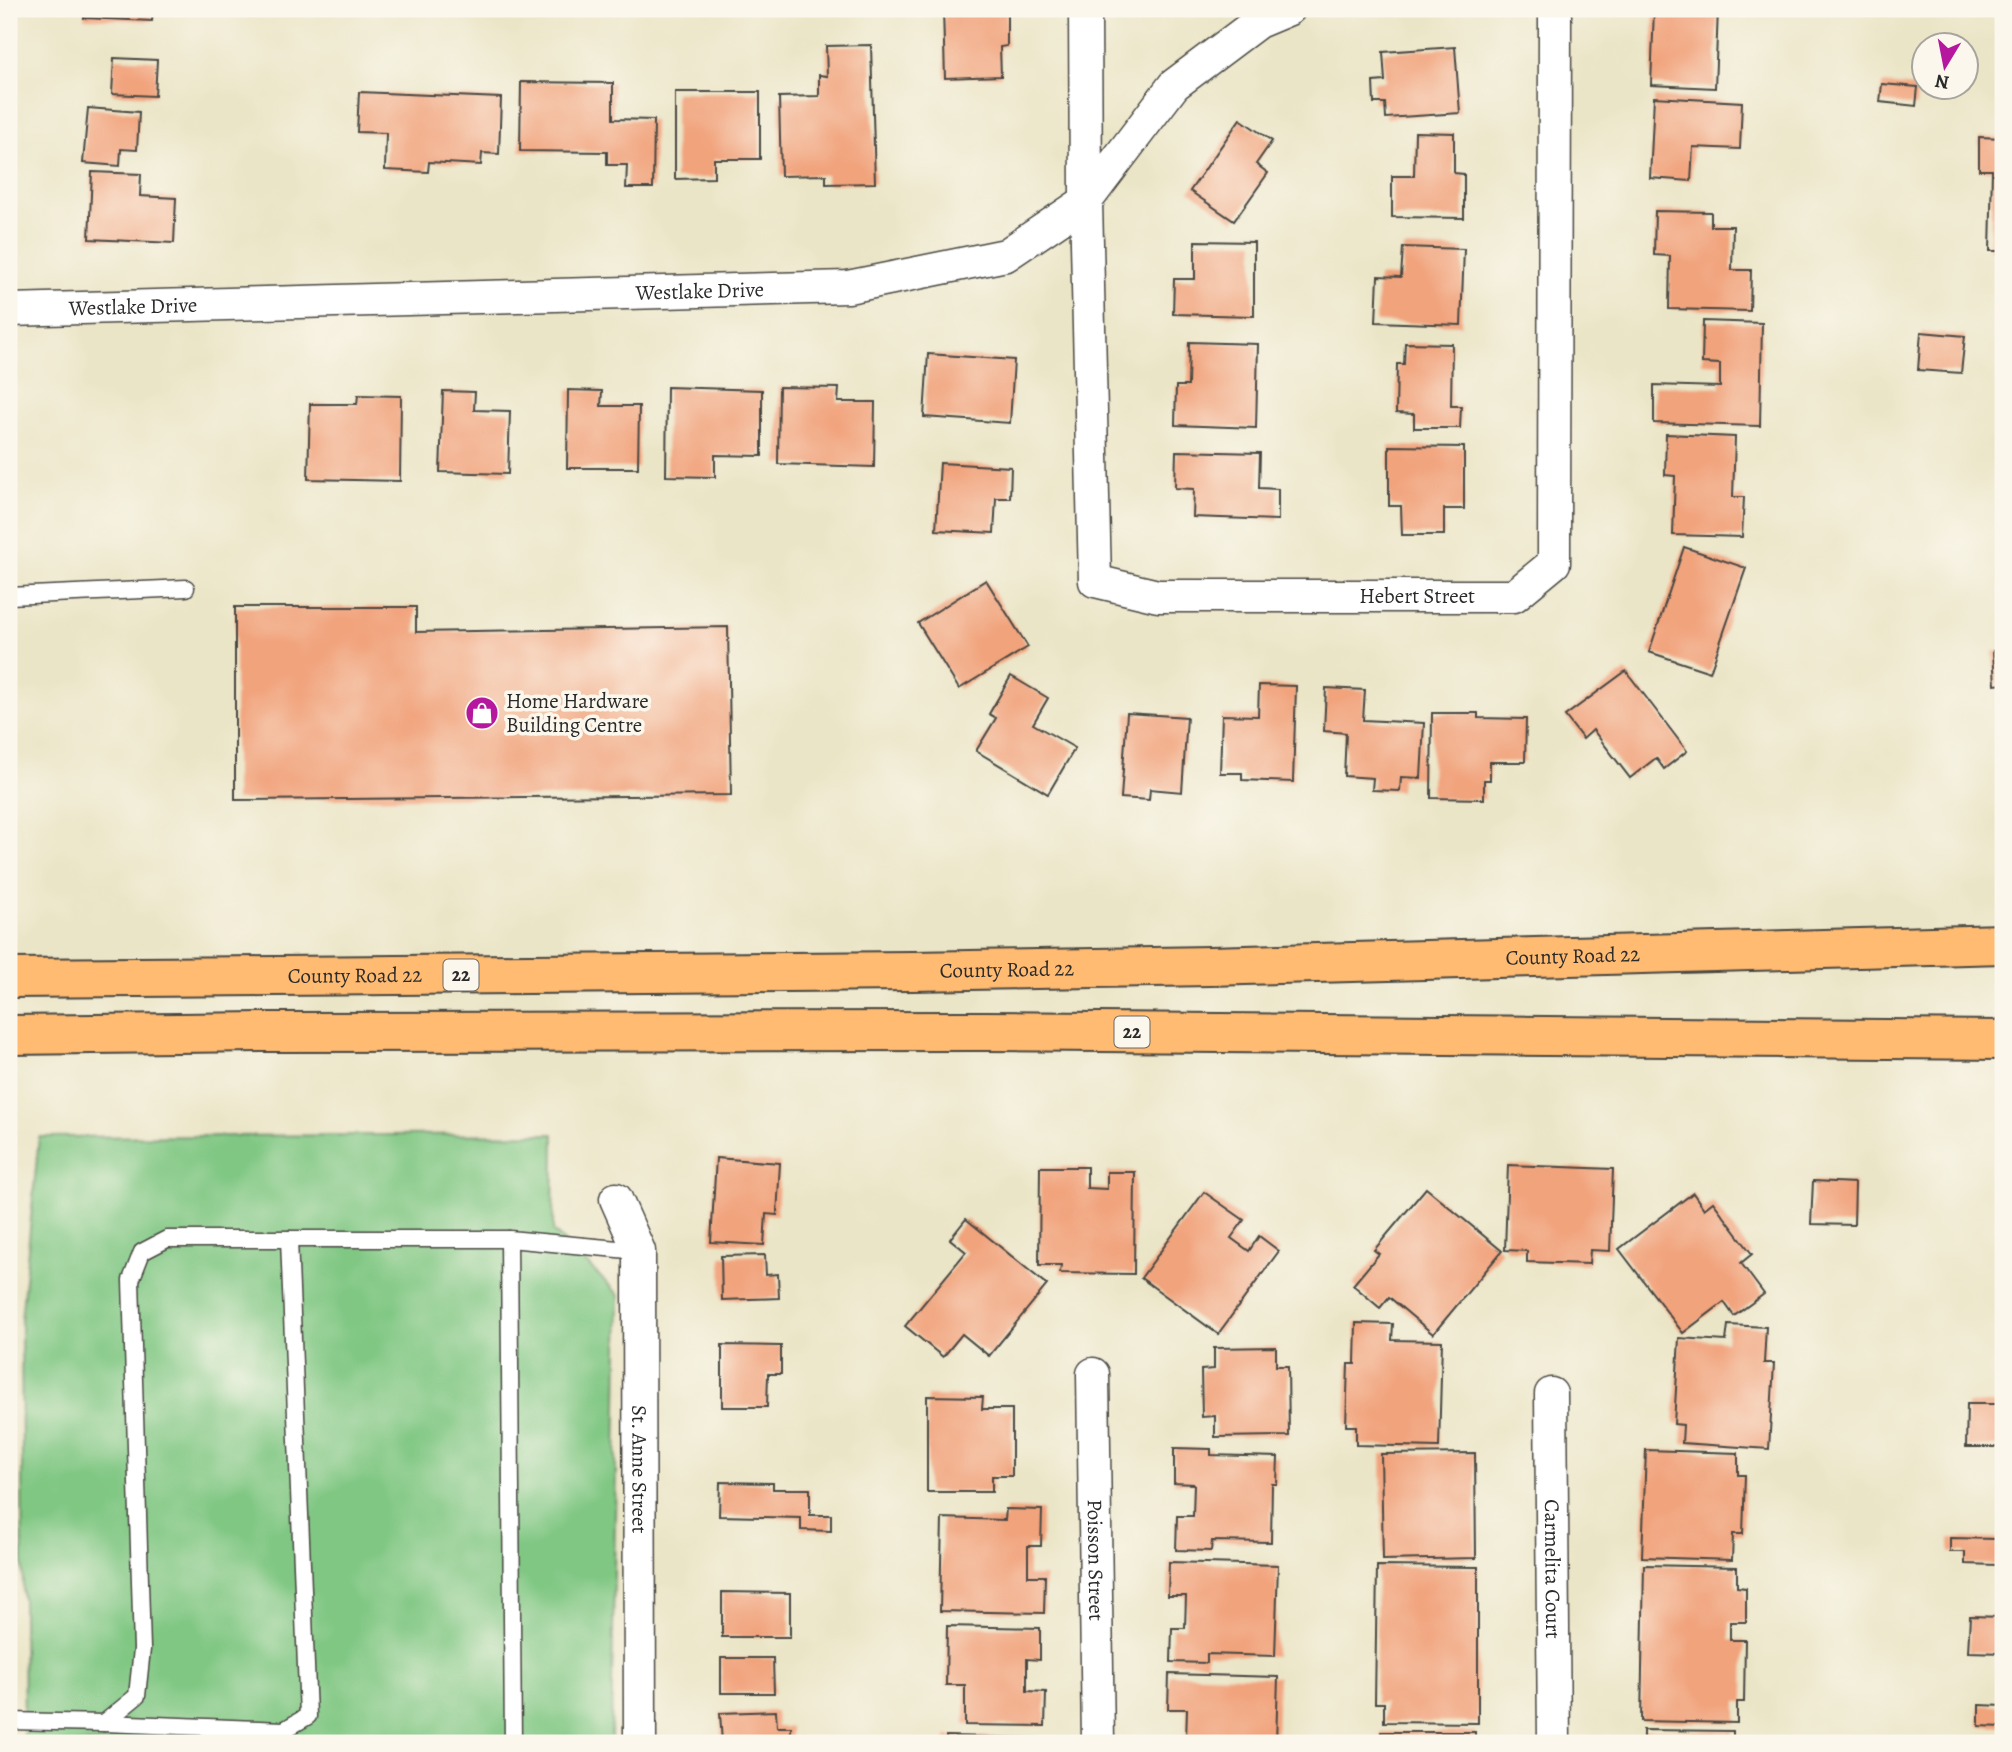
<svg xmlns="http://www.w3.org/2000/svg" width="2012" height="1752" font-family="Alegreya,serif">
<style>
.green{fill:#80c783;stroke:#567957;stroke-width:2}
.building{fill:#f1a37c}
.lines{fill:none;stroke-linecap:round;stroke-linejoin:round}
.lane-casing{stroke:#484742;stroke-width:19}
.street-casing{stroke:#484742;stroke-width:35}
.primary-casing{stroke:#484742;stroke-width:42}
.lane{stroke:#fff;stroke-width:16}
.street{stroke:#fff;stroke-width:32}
.primary{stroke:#ffbb71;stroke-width:38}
.labels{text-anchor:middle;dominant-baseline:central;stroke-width:7;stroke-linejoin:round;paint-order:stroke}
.shield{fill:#fbf7ec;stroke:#696865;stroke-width:2}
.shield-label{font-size:19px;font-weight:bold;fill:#2b2b2b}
.street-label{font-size:21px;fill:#2b2b2b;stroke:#fbf7ec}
.poi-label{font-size:21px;fill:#2b2b2b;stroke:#fbf7ec;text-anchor:start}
</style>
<rect width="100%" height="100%" fill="#fbf7ec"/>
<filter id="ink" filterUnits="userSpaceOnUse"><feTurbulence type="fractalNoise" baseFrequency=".0143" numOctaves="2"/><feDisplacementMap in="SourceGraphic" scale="14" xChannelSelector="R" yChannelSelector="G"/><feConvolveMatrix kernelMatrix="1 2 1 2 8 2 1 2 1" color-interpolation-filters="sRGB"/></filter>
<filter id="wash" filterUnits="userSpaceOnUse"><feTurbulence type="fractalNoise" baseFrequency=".00686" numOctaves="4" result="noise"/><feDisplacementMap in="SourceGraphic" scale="28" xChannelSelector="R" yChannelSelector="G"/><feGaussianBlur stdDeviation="1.57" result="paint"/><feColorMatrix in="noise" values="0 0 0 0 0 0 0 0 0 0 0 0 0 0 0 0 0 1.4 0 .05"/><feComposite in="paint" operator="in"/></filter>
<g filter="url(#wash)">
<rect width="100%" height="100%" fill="#ebe5c7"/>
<path class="green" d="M554 1134 553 1231 619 1295 611 1743H24L21 1320 39 1137Z"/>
<g id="blocks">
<g class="building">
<path d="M85 9H153L152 21 84 18Z"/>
<path d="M943 9H1007V46L1000 47 1001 76 945 78Z"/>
<path d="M1654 9H1718L1715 88 1651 85Z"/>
<path d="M871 45 875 183 826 184V175L781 176 779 97 819 96V75L827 76 826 46Z"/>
<path d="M1455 47 1460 113 1386 118 1385 103H1374L1373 82 1385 81 1383 52Z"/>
<path d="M114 58 157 60 155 96 112 94Z"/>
<path d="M521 82 613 83V119L654 120 653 188H626L627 165H607V152L520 151Z"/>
<path d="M1882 84 1918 87 1916 106 1880 102Z"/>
<path d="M359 92 501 98 499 154 482 153 481 165 429 162 428 172 385 170 386 133 357 132Z"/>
<path d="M675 92H760V159H714V178L675 179Z"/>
<path d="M1654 97 1742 102 1740 149 1693 147 1691 181 1650 178Z"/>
<path d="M88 108 139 112 137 150 121 149 120 166 83 163Z"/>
<path d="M1240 119 1272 141 1256 164 1268 173 1234 221 1190 191Z"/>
<path d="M1415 132 1454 133V173L1464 174V218L1392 217V176H1414Z"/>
<path d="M1979 137 2003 138V251H1990L1992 170H1979Z"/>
<path d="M92 172 141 174 140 196 176 198 174 243 89 239Z"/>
<path d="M1655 211 1711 212V226H1733L1732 270H1751L1750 311 1669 309 1670 256 1654 255Z"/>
<path d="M1195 241 1254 242V316L1173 314 1174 279H1195Z"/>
<path d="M1403 247 1464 249 1461 325 1376 322 1378 276 1401 277Z"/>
<path d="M1703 321 1762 323 1760 426 1654 423V385L1720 387V364L1702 363Z"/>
<path d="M1921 332 1965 336 1961 373 1918 370Z"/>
<path d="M1189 342 1258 344 1256 428 1175 425 1176 386H1188Z"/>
<path d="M1405 343 1452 344 1451 406H1461L1460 428H1414V414L1396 413 1397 364H1404Z"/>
<path d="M928 354 1014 360 1010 423 924 417Z"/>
<path d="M667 387 762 390V456L715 455V477L666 476Z"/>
<path d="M779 387 839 388 838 402H875L874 467 778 464Z"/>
<path d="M568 390 602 391 601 406H639L638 468H567Z"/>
<path d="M443 391 475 392 474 410 510 411 508 474 440 472Z"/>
<path d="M358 395 401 396 400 481 308 479 310 404H357Z"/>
<path d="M1666 434 1735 437 1733 497H1744L1742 537 1673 535 1675 476 1665 475Z"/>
<path d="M1389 446 1464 447V509H1444V535H1402L1401 506H1389Z"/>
<path d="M1176 451 1260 453 1259 488 1278 489V520L1193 517 1194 489 1175 488Z"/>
<path d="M940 463 1011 467 1010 498H996L994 533 936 530Z"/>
<path d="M1684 547 1746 568 1710 672 1649 652Z"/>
<path d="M986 580 1028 647 959 689 918 623Z"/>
<path d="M235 607H416V632L728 627 731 795 235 800Z"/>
<path d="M1993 651H2003V684L1995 685Z"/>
<path d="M1626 671 1687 751 1664 769 1656 758 1630 778 1593 730 1583 739 1565 716Z"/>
<path d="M1011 676 1048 698 1033 724 1075 748 1048 794 976 751 996 718 989 714Z"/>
<path d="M1259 685 1296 686 1293 782 1242 780V773H1220L1222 715 1258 716Z"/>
<path d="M1326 688 1365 690 1363 720 1424 723 1421 778 1401 777 1400 791 1372 790 1373 778 1344 776 1346 733 1324 731Z"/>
<path d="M1127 713 1187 717 1182 792 1150 789 1149 800 1121 798Z"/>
<path d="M1432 713H1478V718L1526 719 1525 762H1490V780H1484V799L1431 798Z"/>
<path d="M716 1158 780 1163 777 1215 766 1214 764 1245 711 1242Z"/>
<path d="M1508 1165 1613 1169 1610 1251 1590 1250 1589 1264 1527 1262V1251L1505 1250Z"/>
<path d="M1040 1167H1087V1188L1107 1189V1172H1135L1134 1274 1060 1273 1061 1265H1039Z"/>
<path d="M1813 1181 1855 1183 1854 1225 1811 1224Z"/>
<path d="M1426 1188 1502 1251 1433 1334 1389 1297 1380 1308 1353 1285 1379 1254 1374 1250Z"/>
<path d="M1204 1192 1244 1220 1231 1238 1249 1251 1259 1236 1279 1251 1218 1334 1141 1278Z"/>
<path d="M1693 1193 1704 1209 1713 1202 1752 1254 1741 1263 1764 1294 1734 1316 1724 1302 1683 1333 1619 1249Z"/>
<path d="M966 1219 1047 1285 989 1356 962 1334 943 1357 905 1326 966 1252 950 1239Z"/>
<path d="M765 1255 766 1275 778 1274 779 1298 722 1300 721 1256Z"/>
<path d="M1356 1323 1393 1324 1392 1340 1442 1341 1439 1447 1356 1445V1426H1346L1348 1364H1355Z"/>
<path d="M1728 1325 1766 1327 1764 1363H1774L1769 1449 1682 1443 1683 1425 1674 1424 1679 1338 1726 1341Z"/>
<path d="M722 1345 781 1346V1374H768L767 1407H722Z"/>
<path d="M1276 1347V1366H1288L1289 1436 1215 1437V1416L1202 1417 1201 1370 1214 1369V1348Z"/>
<path d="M927 1396 983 1397 982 1409H1012V1476H992V1492H927Z"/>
<path d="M1967 1404H2003V1447H1966Z"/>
<path d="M1174 1448 1211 1449V1455L1278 1457 1277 1484H1272L1271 1542 1212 1541 1211 1551 1176 1550 1177 1516H1193L1194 1484 1174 1483Z"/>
<path d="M1646 1450 1738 1453V1475H1745L1743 1534H1733L1732 1560 1642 1557Z"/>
<path d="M1475 1453 1476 1558 1383 1560 1381 1454Z"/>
<path d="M720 1482 773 1483V1489H810V1515H831V1531L801 1530V1518L719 1516Z"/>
<path d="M1006 1509 1042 1510 1041 1546H1028V1576H1045L1044 1613 940 1611 942 1518 1005 1520Z"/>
<path d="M1950 1538 1998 1539 1997 1565 1965 1564V1552H1950Z"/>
<path d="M1169 1562 1278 1565 1275 1656 1207 1654V1663L1171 1662 1172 1628H1185L1186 1596H1168Z"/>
<path d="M1644 1565 1737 1567V1587L1746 1588V1622H1730V1640H1745L1744 1702H1737V1723L1641 1721Z"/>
<path d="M1377 1566 1478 1567V1723L1384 1722V1703H1375Z"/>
<path d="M722 1592 790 1593V1637H722Z"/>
<path d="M1970 1616 2003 1617V1653L1968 1652Z"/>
<path d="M947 1626 1040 1628V1660L1027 1659V1691L1046 1692 1045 1726 965 1725V1685H946Z"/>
<path d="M721 1658H773L774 1693H721Z"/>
<path d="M1169 1674 1278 1677 1276 1743H1172V1740L1186 1741 1187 1709H1168Z"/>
<path d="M1979 1705 2003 1706V1727L1979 1726Z"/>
<path d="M776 1711 777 1727H791V1743H722L720 1713Z"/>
<path d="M1643 1730 1733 1731V1743H1643Z"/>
<path d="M1381 1732H1475V1743H1382Z"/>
<path d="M946 1736 1042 1738V1743H946Z"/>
</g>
</g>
</g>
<g filter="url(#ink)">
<use href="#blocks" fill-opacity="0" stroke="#484742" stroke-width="2"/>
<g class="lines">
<defs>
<g id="lane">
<path d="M9 596 186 588"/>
<path d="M509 1239 639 1251"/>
<path d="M9 1721 104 1723 137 1696 142 1649 131 1280 142 1252 167 1239H509L513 1743"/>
<path d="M104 1723 284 1730 308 1716 289 1239"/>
</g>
<g id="street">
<path id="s1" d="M1085 9 1086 201 1095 581 1158 596H1514L1554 563 1555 9"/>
<path id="s2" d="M9 310 848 287 1006 255 1086 201 1174 85 1258 22 1289 9"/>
<path id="s3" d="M616 1199 639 1251 640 1743"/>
<path id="s4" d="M1093 1374 1098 1743"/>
<path id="s5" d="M1551 1394 1554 1743"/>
</g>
<g id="primary">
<path id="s6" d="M9 978 913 971 1210 966 2003 944"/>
<path d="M9 1035 261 1032 984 1031 2003 1040"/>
</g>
</defs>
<use href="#lane" class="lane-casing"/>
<use href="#street" class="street-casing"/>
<use href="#primary" class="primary-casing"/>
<use href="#lane" class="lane"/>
<use href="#street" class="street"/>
<use href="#primary" class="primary"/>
</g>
</g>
<defs>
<symbol id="shop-disc" viewBox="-11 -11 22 22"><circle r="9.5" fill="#b5179e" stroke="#fbf7ec"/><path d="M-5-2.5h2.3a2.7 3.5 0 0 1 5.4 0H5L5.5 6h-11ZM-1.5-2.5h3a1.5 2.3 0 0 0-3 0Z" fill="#fff"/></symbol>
</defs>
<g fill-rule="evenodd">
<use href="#shop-disc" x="463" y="694" width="38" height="38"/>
</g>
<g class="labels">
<g class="shield">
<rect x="443.5" y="959.5" width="35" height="31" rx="5"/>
<rect x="1114.5" y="1016.5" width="35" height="31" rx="5"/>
</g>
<g class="shield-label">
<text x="461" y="975">22</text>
<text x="1132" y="1032">22</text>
</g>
<g class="street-label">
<text stroke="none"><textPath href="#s2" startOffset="691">Westlake Drive</textPath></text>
<text stroke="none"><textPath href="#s2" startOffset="124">Westlake Drive</textPath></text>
<text stroke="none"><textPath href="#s1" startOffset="896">Hebert Street</textPath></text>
<text stroke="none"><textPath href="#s6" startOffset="1564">County Road 22</textPath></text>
<text stroke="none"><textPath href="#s6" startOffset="998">County Road 22</textPath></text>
<text stroke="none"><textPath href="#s6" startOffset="346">County Road 22</textPath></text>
<text stroke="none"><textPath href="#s3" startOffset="275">St. Anne Street</textPath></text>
<text stroke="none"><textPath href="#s4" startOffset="186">Poisson Street</textPath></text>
<text stroke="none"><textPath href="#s5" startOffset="175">Carmelita Court</textPath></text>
</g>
<g class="poi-label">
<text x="506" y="701">Home Hardware<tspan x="506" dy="24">Building Centre</tspan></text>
</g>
</g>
<rect width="2012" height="1752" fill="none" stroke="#fbf7ec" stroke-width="35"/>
<g transform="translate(1945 66) rotate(190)"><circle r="33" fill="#fbf7ec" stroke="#a8a59f" stroke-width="2"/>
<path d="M0-5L12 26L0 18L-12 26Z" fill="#b5179e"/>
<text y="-10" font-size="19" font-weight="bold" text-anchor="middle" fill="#2b2b2b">N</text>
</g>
</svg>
